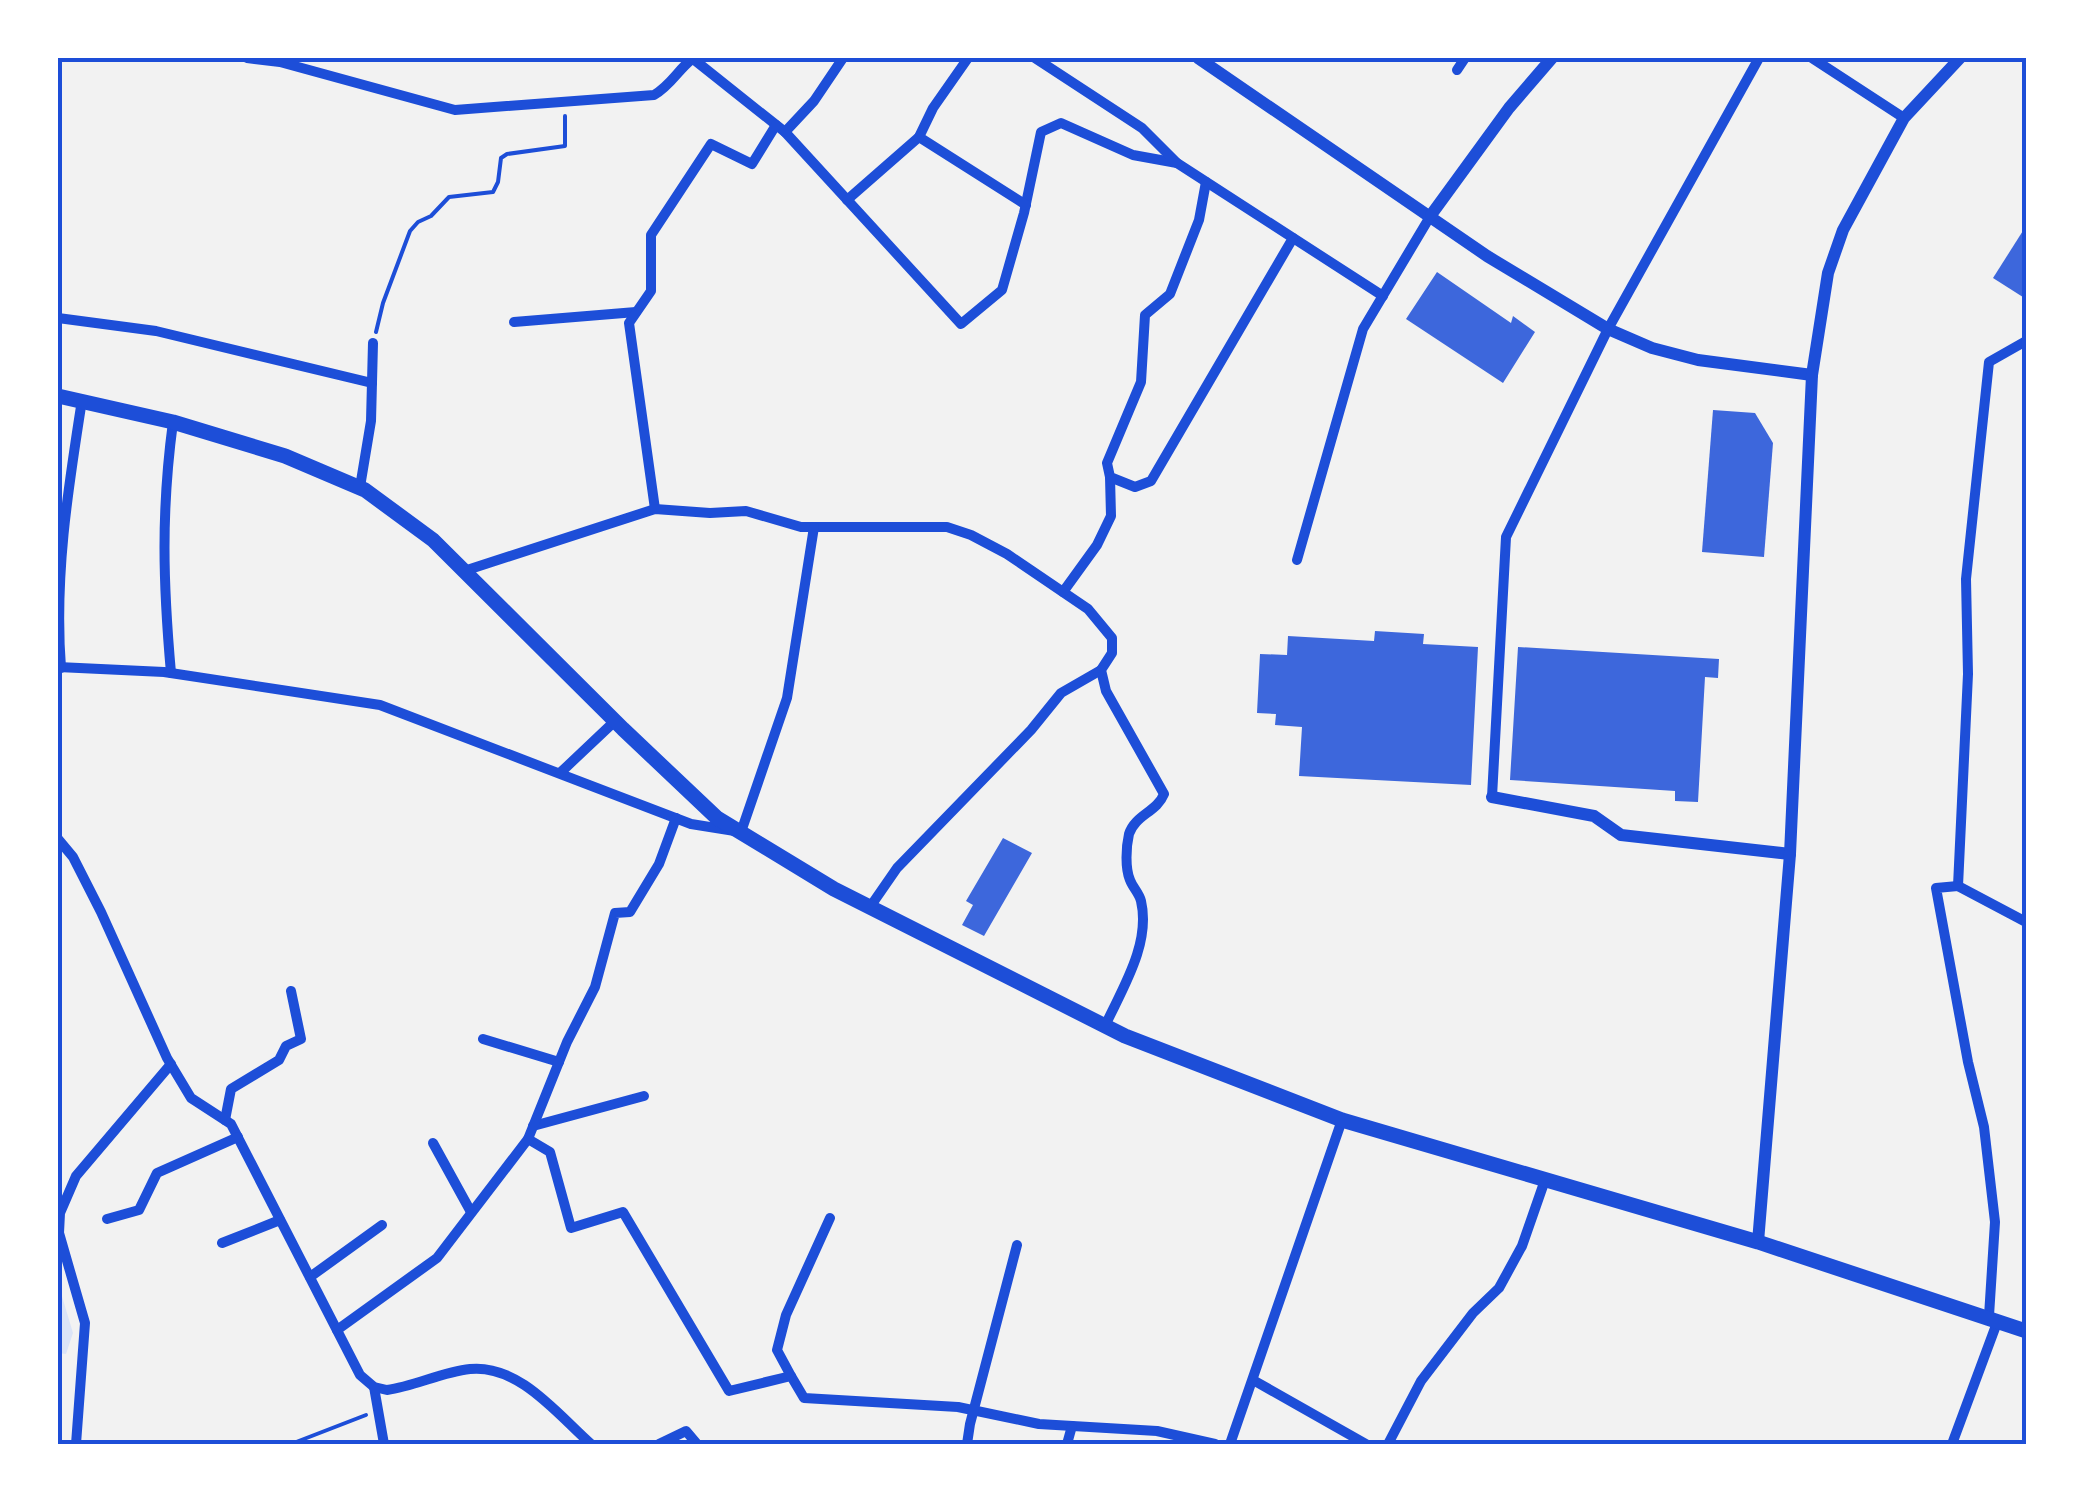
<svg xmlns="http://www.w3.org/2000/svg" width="2084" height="1502" font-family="Jost,sans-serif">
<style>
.green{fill:#dbe4f7}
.building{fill:#3d67dc}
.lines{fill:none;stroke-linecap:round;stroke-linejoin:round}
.path{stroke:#1d4ed8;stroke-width:4}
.minor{stroke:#1d4ed8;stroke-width:10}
.tertiary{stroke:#1d4ed8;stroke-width:12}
.primary{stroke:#1d4ed8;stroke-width:15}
.neatline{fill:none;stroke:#1d4ed8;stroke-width:4}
</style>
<rect width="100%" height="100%" fill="#f2f2f2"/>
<path class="green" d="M58 1283 73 1333 66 1354 58 1353Z"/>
<g class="building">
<path d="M2026 226V299L1993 278Z"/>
<path d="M1437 272 1511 323 1513 316 1535 332 1503 383 1406 319Z"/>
<path d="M1713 410 1755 413 1773 443 1764 557 1702 552Z"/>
<path d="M1375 631 1424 634 1423 644 1478 647 1471 785 1299 776 1302 727 1275 725 1276 714 1257 713 1260 654 1287 655 1288 636 1374 641Z"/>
<path d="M1518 647 1719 659 1718 678 1705 677 1698 802 1675 801V791L1510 780Z"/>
<path d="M1003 838 1032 853 984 936 962 925 973 905 966 901Z"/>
</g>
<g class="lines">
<g class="path">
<path d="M376 332 383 303 410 231 418 222 431 216 449 197 493 192 498 182 501 158 507 154 565 146V116"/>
<path d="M291 1444 366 1415"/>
</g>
<g class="minor">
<path d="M247 58 280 62 455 110 654 95C671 85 677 71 692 59"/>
<path d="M692 58 785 132 961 324 1002 290 1024 213 1041 132 1061 123 1133 155 1177 163"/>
<path d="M968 58 933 108 919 137 1026 205"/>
<path d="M1035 58 1142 128 1177 163 1383 296"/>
<path d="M1812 58 1904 118"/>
<path d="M1457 70 1465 58"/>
<path d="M785 132 814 101 843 58"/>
<path d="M1206 182 1199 220 1170 294 1145 315 1141 382 1107 463 1110 477 1135 487 1151 481 1293 238"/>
<path d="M847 200 919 137"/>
<path d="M58 318 156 331 372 383"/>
<path d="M514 322 636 312"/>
<path d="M2026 341 1989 362 1966 579 1968 674 1958 886 2026 922"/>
<path d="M360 487 371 421 373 343"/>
<path d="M655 509 629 323 651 291V235L711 144 752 164 776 125"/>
<path d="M1297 560 1363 329 1431 215"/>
<path d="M464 571 655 509 710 513 746 511 801 527H947L971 535 1007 554 1088 609 1112 638V653L1101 670 1106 691 1164 794C1157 812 1135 815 1129 834 1126 847 1125 868 1130 880 1133 888 1139 893 1141 901 1151 944 1122 989 1105 1026"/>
<path d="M1063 592 1097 545 1111 516 1110 477"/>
<path d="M58 667 164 672 380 705 691 824 741 832 787 698 814 527"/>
<path d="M61 668C54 577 68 489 82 400"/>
<path d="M171 673C163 583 161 512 173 422"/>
<path d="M560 773 615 721"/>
<path d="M1492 797 1506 537 1608 329 1759 58"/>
<path d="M58 839 73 857 101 912 167 1058 191 1098 231 1124 360 1375 374 1387 387 1390C415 1386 442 1372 470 1369 519 1364 558 1415 591 1444"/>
<path d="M1958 886 1936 888 1968 1062 1984 1127 1995 1222 1989 1316"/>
<path d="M870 907 897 868 1031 730 1061 693 1101 670"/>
<path d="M483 1039 559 1062"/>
<path d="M225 1120 231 1089 279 1060 286 1046 301 1039 291 991"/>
<path d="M533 1126 644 1096"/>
<path d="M528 1139 550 1152 571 1228 623 1212 729 1391 791 1376 804 1398 958 1407 1039 1424 1157 1431 1215 1444"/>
<path d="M433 1143 471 1212"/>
<path d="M107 1219 139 1210 157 1173 238 1137"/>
<path d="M222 1243 280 1220"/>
<path d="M310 1277 382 1225"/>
<path d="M337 1330 437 1258 528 1139 567 1042 595 987 615 913 630 912 659 864 676 818"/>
<path d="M791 1376 777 1350 786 1315 830 1218"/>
<path d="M1253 1380 1366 1444"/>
<path d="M374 1387 384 1444"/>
<path d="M76 1444 85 1323 59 1233 60 1213 76 1176 171 1064"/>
<path d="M659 1444 686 1431 697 1444"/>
<path d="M967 1444 970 1424 1017 1245"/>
<path d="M1067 1444 1072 1426"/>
<path d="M1230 1444 1342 1120"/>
<path d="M1388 1444 1421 1381 1473 1313 1499 1288 1522 1246 1545 1180"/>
<path d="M1952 1444 1998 1320"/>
</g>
<g class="tertiary">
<path d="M1198 58 1487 256 1608 329 1652 348 1698 360 1812 375"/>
<path d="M1431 215 1509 108 1552 58"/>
<path d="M1492 797 1594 816 1621 835 1790 854"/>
<path d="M1758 1242 1790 854 1812 375 1828 273 1843 230 1904 118 1960 58"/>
</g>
<path class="primary" d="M58 396 173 422 285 456 365 490 433 540 623 729 717 818 834 889 1125 1036 1342 1120 1758 1242 2026 1331"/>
</g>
<rect width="2084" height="1502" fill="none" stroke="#ffffff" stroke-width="120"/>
<rect x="60" y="60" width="1964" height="1382" class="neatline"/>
</svg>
